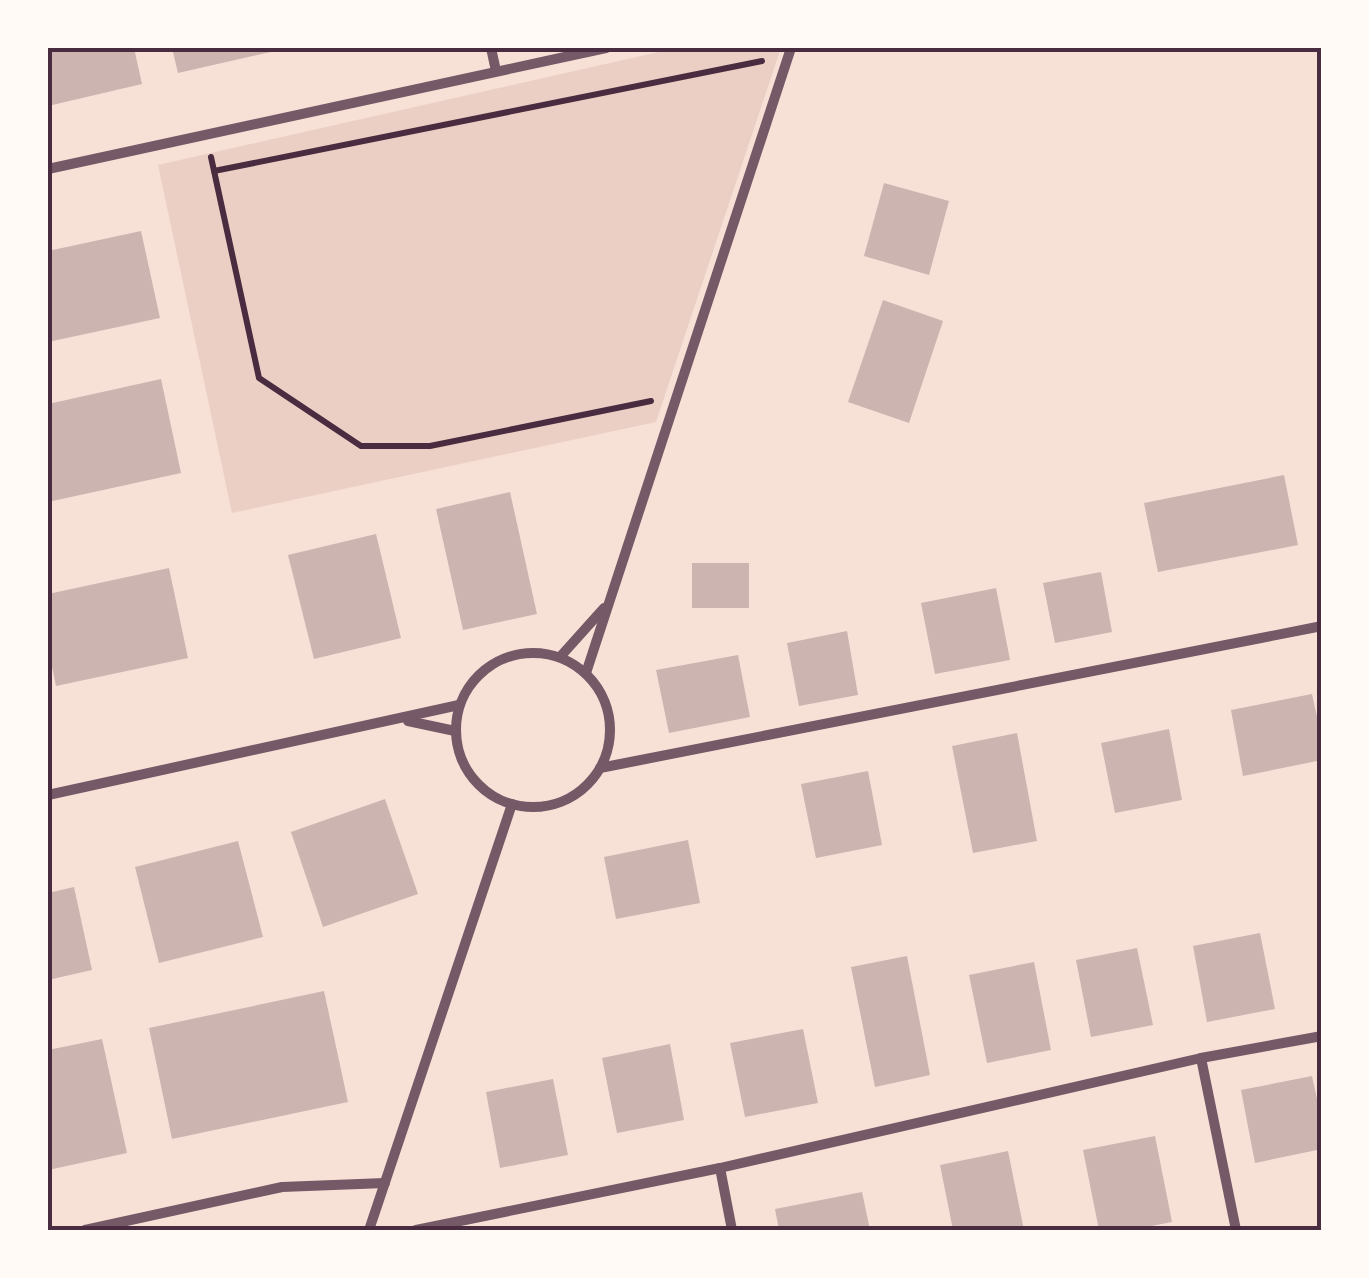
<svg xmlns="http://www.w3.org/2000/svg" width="1369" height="1278" font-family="'Golos Text',sans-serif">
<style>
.green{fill:#ebcfc5}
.building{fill:#ccb4b1}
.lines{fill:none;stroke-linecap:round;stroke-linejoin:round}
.path{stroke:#4a2c40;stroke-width:6}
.minor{stroke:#755966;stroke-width:10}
.neatline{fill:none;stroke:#4a2c40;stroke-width:4}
</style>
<rect width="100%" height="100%" fill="#f7e1d7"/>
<path class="green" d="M676 48H781L656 422 232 513 158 165Z"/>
<g class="building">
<path d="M48 48H134L142 84 48 106Z"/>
<path d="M172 48H284V49L178 73Z"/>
<path d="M884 183 949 201 929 275 864 256Z"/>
<path d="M141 231 160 318 48 342V251Z"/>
<path d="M883 300 943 321 909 423 848 402Z"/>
<path d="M161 379 181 473 48 502V404Z"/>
<path d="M1284 475 1298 545 1158 572 1144 503Z"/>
<path d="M510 492 537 614 463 630 436 509Z"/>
<path d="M376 534 401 638 314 659 288 555Z"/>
<rect x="692" y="563" width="57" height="45"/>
<path d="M169 568 188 658 56 686 48 647V594Z"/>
<path d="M1101 572 1112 632 1055 643 1043 583Z"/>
<path d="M996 588 1010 660 935 674 921 603Z"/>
<path d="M847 631 858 695 799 706 787 643Z"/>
<path d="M738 655 750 717 669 733 656 670Z"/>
<path d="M1312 694 1322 740V760L1243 776 1231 710Z"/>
<path d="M1169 729 1182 800 1115 813 1101 743Z"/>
<path d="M1017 733 1037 841 973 853 952 746Z"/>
<path d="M868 771 882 845 816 858 801 784Z"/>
<path d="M385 799 418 894 323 927 291 832Z"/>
<path d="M688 840 700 903 616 919 604 857Z"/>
<path d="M238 841 263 937 159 963 135 867Z"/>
<path d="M74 887 92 970 48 980V893Z"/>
<path d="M1260 933 1275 1009 1207 1022 1193 946Z"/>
<path d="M1137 948 1153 1025 1091 1037 1076 960Z"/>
<path d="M907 956 930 1075 875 1087 851 967Z"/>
<path d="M1034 962 1051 1050 987 1063 969 975Z"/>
<path d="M324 991 348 1102 172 1139 149 1028Z"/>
<path d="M803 1029 818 1103 745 1117 730 1043Z"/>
<path d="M102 1039 127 1153 48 1170V1050Z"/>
<path d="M670 1044 684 1120 617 1133 602 1058Z"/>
<path d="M1312 1076 1322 1122V1149L1255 1163 1241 1090Z"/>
<path d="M553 1079 568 1155 500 1168 486 1092Z"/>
<path d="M1155 1136 1172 1222 1131 1230H1099L1083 1150Z"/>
<path d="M1008 1151 1024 1230H953L940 1165Z"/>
<path d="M862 1192 870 1230H779L775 1209Z"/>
</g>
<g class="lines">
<g class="path">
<path d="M211 157 259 378 361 446H430L651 401"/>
<path d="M214 171 762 61"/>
</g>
<g class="minor">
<path d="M491 48 496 71"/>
<path d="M48 169 606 48"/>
<circle cx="533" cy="730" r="77"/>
<path d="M560 657 604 608"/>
<path d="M586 673 791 48"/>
<path d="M408 721 455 731"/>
<path d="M600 768 1322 626"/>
<path d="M48 795 459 705"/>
<path d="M1201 1058 1236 1230"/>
<path d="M720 1168 732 1230"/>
<path d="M85 1230 282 1187 385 1183"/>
<path d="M369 1230 512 804"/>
<path d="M416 1230 720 1168 1201 1058 1322 1036"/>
</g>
</g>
<rect width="1369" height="1278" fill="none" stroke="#fffaf5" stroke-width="100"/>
<rect x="50" y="50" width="1269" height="1178" class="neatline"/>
</svg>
